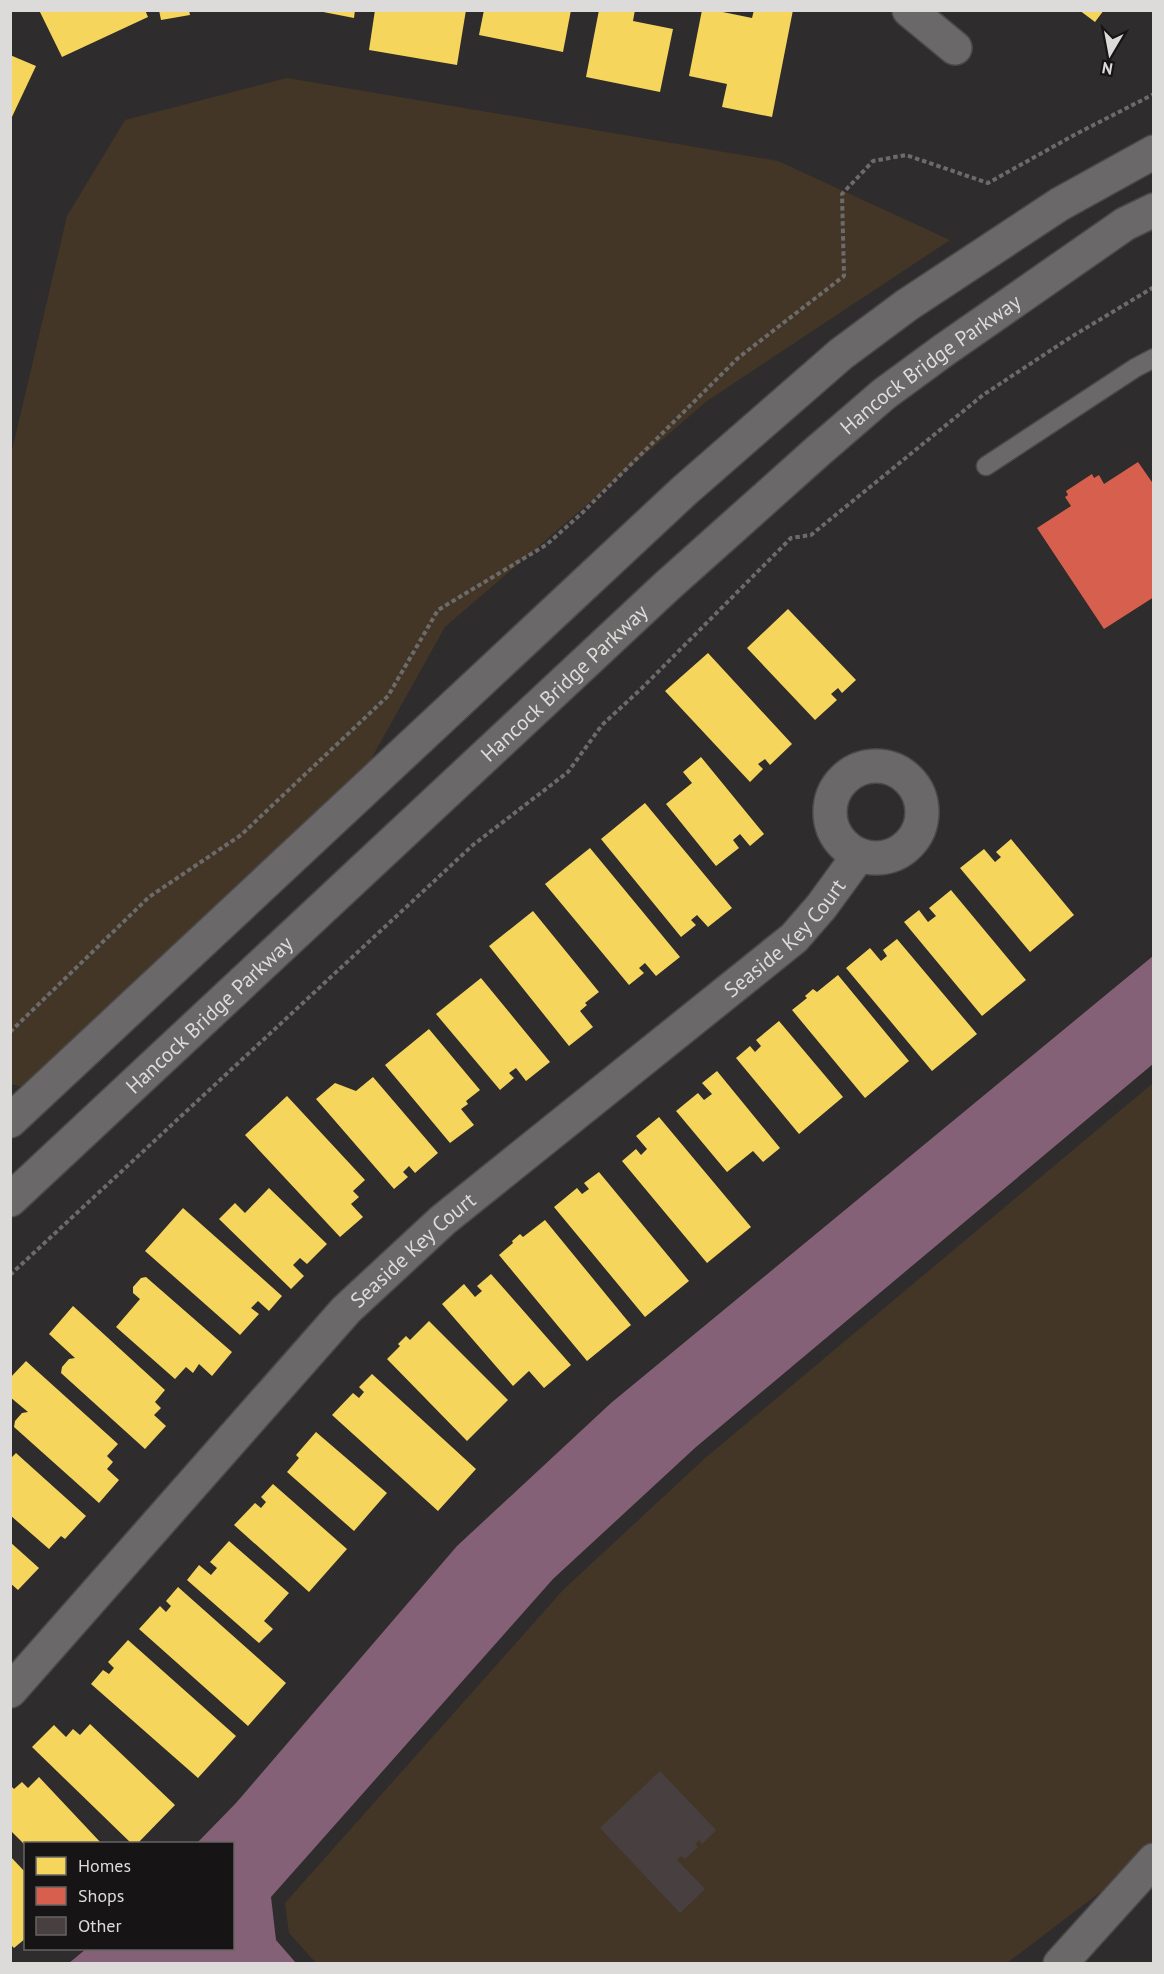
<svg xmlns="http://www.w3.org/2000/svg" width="1164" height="1974" font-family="'PT Sans',sans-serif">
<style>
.green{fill:#443626}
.water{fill:#846177}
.homes{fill:#f6d55c}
.shops{fill:#d6604d}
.building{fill:#483f41}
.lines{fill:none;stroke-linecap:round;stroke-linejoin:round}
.lane-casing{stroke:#4a4848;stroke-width:21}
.street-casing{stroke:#4a4848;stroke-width:36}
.secondary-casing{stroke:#4a4848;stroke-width:36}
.path{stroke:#6c6a6a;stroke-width:4;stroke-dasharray:4.5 3;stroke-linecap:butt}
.lane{stroke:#6a6868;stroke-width:18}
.street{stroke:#6a6868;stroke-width:33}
.secondary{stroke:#6a6868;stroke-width:33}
.labels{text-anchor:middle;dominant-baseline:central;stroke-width:6;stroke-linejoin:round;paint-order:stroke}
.street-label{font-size:21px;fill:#dddbda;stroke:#161414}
</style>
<rect width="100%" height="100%" fill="#2e2c2c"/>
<g class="green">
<path d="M287 78 778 161 950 240 707 401 445 627 370 761 23 1087 10 1084V459L67 216 125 120Z"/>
<path d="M1153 1083V1852L1007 1963H316L289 1933 285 1903 563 1590 704 1459Z"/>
</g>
<path class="water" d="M1153 956V1064L696 1447 553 1579 271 1897 276 1940 296 1963H69L86 1949 232 1948V1844L197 1843 236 1803 457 1546 611 1403Z"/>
<g class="homes">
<path d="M39 10H145L148 17 62 57Z"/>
<path d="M159 10H189L190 15 161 20Z"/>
<path d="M313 10H355L354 18Z"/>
<path d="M375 10H466L457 65 369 50Z"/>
<path d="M484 10H571L563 52 479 35Z"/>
<path d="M599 10H635L633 21 673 29 660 92 586 77Z"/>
<path d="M702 10H713L752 18 754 10H793L772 117 722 107 727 84 689 76Z"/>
<path d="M1079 10H1104L1095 22Z"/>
<path d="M10 55 36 66 10 121Z"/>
<path d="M788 609 856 680 842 693 838 688 831 694 837 700 815 720 747 648Z"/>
<path d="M708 653 792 744 770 765 765 759 758 764 763 769 750 782 665 691Z"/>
<path d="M701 757 764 834 750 846 740 834 733 840 739 848 716 866 666 804 692 783 683 772Z"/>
<path d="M645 803 732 908 708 927 697 915 691 920 696 925 681 937 601 839Z"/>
<path d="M1011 839 1074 915 1030 952 960 868 984 849 995 862 1001 857 996 852Z"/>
<path d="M590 848 680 957 656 976 645 963 639 968 644 973 629 985 545 884Z"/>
<path d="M951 890 1026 980 982 1016 904 922 919 910 928 922 936 916 929 908Z"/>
<path d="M533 911 599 992 585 1003 587 1005 580 1011 593 1027 569 1046 489 946Z"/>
<path d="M897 939 977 1034 932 1071 846 968 870 948 881 961 887 956 883 950Z"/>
<path d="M838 975 909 1061 865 1098 792 1010 807 998 805 996 813 989 817 992Z"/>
<path d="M481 978 550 1062 526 1081 516 1068 509 1073 514 1078 500 1090 436 1014Z"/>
<path d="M779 1021 843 1097 799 1134 736 1058 750 1046 755 1052 761 1046 756 1040Z"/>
<path d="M429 1029 480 1090 466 1101 468 1104 461 1109 474 1125 450 1143 385 1065Z"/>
<path d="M717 1071 780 1148 763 1162 753 1151 727 1172 676 1111 698 1093 704 1100 712 1094 702 1083Z"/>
<path d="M373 1077 438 1153 415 1173 409 1166 403 1172 408 1177 394 1189 316 1099 335 1083 356 1091Z"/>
<path d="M287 1096 365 1180 353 1191 359 1197 351 1204 363 1217 340 1237 245 1135Z"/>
<path d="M659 1117 751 1227 707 1263 622 1161 636 1149 641 1155 647 1149 636 1136Z"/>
<path d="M599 1172 689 1281 645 1317 554 1207 577 1188 582 1194 589 1189 584 1183Z"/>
<path d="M269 1188 327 1244 307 1264 300 1258 293 1265 304 1276 291 1289 219 1219 235 1203 245 1213Z"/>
<path d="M183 1208 282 1296 269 1311 258 1301 251 1308 259 1314 240 1335 145 1251Z"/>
<path d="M545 1220 631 1325 587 1361 499 1255 513 1243 512 1241 520 1234 523 1237Z"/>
<path d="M491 1274 571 1365 544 1388 529 1371 513 1386 442 1304 464 1284 475 1297 482 1291 477 1286Z"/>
<path d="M146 1277 232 1352 212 1376 199 1364 193 1373 186 1367 175 1379 116 1327 140 1299 133 1293V1287L141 1278Z"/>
<path d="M73 1306 165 1390 155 1402 161 1408 154 1415 166 1426 145 1449 61 1373 62 1367 69 1359 75 1358 49 1334Z"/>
<path d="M429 1321 508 1400 467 1441 387 1359 400 1346 398 1344 406 1336 410 1340Z"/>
<path d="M26 1361 118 1444 107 1456 113 1462 107 1469 119 1480 99 1503 14 1427 15 1421 22 1413 28 1412 10 1397V1378Z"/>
<path d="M372 1374 476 1469 438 1511 332 1415 353 1393 359 1398 364 1392 359 1387Z"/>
<path d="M316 1432 387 1493 354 1531 287 1472 299 1458 296 1455Z"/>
<path d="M16 1453 86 1516 65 1539 61 1536 49 1549 10 1515V1459Z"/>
<path d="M273 1484 347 1549 309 1592 234 1525 255 1503 261 1508 266 1502 261 1497Z"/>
<path d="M229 1541 289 1593 264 1621 273 1629 259 1643 187 1580 199 1565 211 1575 217 1568 210 1562Z"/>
<path d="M10 1542 39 1568 18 1590 10 1583Z"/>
<path d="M178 1587 286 1683 248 1726 139 1629 160 1606 166 1612 171 1606 166 1601Z"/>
<path d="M128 1640 236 1736 198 1778 91 1684 103 1670 109 1674 114 1668 108 1662Z"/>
<path d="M90 1724 175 1805 137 1844H132L32 1747 54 1725 66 1737 73 1729 80 1735Z"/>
<path d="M39 1777 102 1844H26V1846L10 1830V1785L14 1789 22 1782 28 1788Z"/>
<path d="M10 1856 26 1873V1938L14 1948 10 1944Z"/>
</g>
<path class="shops" d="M1138 462 1154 485V597L1104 629 1037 528 1071 506 1065 497 1068 495 1066 491 1092 474 1094 478 1099 475 1104 484Z"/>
<path class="building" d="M660 1771 716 1830 702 1844 699 1840 695 1844 698 1847 685 1859 681 1856 677 1860 705 1889 680 1913 600 1828Z"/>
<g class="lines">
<defs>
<path id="lane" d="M986 466 1135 368 1154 358"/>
<g id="street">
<path d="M909 10 955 48"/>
<circle cx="876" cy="812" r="46"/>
<path id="s1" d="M10 1691 346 1310 443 1220 794 938 821 907 859 855"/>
<path d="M1060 1964 1154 1860"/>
</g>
<g id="secondary">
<path d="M10 1121 684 491 841 354 907 305 1060 204 1154 152"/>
<path id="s2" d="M10 1200 667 586 818 451 884 394 944 350 1125 224 1154 210"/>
</g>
</defs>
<use href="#lane" class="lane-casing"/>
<use href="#street" class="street-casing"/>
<use href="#secondary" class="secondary-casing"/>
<g class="path">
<path d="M10 1032 149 897 241 835 388 696 438 610 546 545 581 514 738 358 844 276 842 194 873 161 906 155 988 183 1076 134 1154 94"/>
<path d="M10 1275 473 845 568 772 602 725 641 689 791 538 811 535 983 395 1071 337 1154 287"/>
</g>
<use href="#lane" class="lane"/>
<use href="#street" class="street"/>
<use href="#secondary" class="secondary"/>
</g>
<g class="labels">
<g class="street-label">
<text stroke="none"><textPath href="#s2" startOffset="1244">Hancock Bridge Parkway</textPath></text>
<text stroke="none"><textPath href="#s2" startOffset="758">Hancock Bridge Parkway</textPath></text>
<text stroke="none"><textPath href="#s1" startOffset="1084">Seaside Key Court</textPath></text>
<text stroke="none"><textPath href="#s2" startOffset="272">Hancock Bridge Parkway</textPath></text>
<text stroke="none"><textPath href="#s1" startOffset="598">Seaside Key Court</textPath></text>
</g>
</g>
<rect width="1164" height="1974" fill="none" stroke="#dddbda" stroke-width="24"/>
<rect x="24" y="1842" width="210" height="108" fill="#161414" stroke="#666463" stroke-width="1.5"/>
<rect x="36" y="1857" width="30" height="18" fill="#f6d55c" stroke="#666463" stroke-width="1.5"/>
<text x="78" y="1872" font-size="18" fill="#dddbda">Homes</text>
<rect x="36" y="1887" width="30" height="18" fill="#d6604d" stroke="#666463" stroke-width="1.5"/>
<text x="78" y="1902" font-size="18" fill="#dddbda">Shops</text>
<rect x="36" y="1917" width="30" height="18" fill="#483f41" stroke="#666463" stroke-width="1.5"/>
<text x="78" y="1932" font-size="18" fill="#dddbda">Other</text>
<g transform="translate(1110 54) rotate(190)" stroke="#161414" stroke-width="4.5" paint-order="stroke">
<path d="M0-4.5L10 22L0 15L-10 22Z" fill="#dddbda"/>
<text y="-9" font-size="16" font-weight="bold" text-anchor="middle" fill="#dddbda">N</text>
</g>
</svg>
